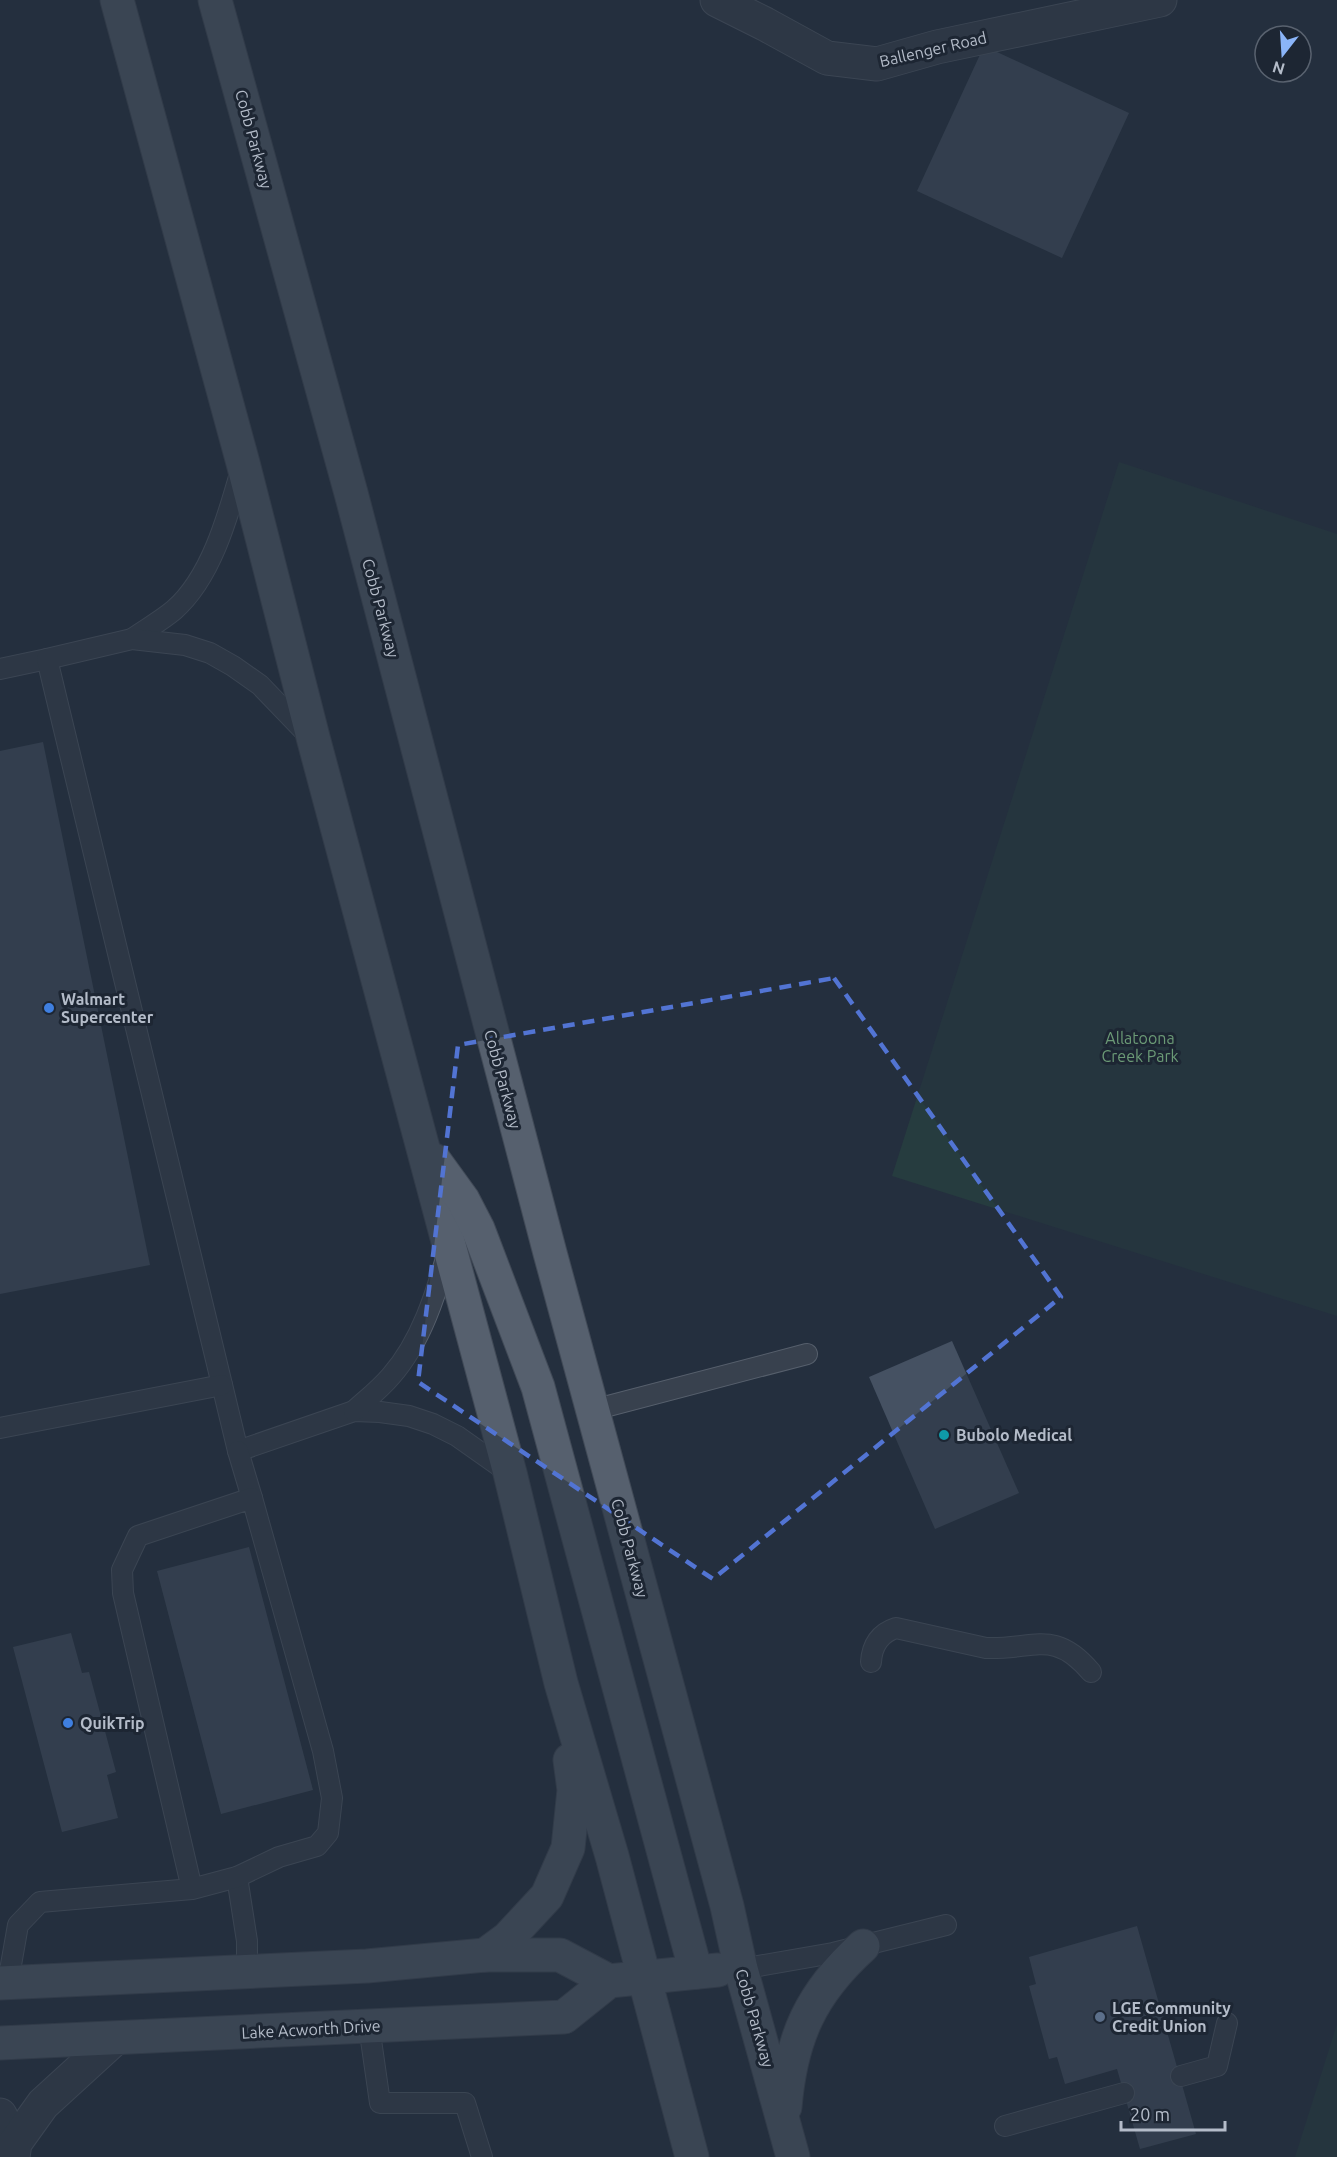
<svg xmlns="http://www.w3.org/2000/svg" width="1337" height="2157" font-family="Ubuntu,sans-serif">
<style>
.green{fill:#263c3f}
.building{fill:#455162}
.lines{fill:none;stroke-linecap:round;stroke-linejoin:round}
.service-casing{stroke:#565f6c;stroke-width:22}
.minor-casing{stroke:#565f6c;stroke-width:35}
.primary-casing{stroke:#414a57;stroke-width:35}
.service{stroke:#38414e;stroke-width:20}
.minor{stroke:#38414e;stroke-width:33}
.primary{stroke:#56606e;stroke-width:33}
.marked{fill:none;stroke:#5274d3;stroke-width:4.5;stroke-dasharray:12 8;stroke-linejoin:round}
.shop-dot{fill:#3f7fe0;stroke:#1d2633;stroke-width:2}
.culture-dot{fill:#0f9aa8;stroke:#1d2633;stroke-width:2}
.service-dot{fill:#5c6f8a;stroke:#1d2633;stroke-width:2}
.labels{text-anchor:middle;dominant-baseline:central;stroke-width:6;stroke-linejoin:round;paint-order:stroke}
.street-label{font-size:16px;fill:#b4bcc9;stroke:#1d2633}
.poi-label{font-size:16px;font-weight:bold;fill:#b4bcc9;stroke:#1d2633;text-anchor:start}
.park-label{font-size:16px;fill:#6b9a76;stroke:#1d2633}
</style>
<rect width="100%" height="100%" fill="#242f3e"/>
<g class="green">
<path d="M1119 462 1337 534V1316L892 1176Z"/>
<path d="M1337 2024V2157H1295Z"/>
</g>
<g class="building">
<path d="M984 46 1129 113 1062 258 917 191Z"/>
<path d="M43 742 150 1265 0 1294V751Z"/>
<path d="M952 1341 1019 1493 935 1529 869 1377Z"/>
<path d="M249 1547 313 1790 221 1814 157 1571Z"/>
<path d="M71 1633 82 1673 89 1672 116 1772 107 1775 118 1818 62 1832 13 1647Z"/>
<path d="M1137 1926 1196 2134 1140 2149 1117 2069 1065 2084 1057 2057 1049 2059 1029 1986 1036 1984 1029 1957Z"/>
</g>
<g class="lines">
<defs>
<g id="service">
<path d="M132 639C146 629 161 621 174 610 211 578 228 516 241 470"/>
<path d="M0 669 47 659"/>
<path d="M308 735 260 685 233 666 210 653 185 645 132 639 47 659 238 1451 354 1411 380 1412 409 1416 433 1424 457 1436 508 1472"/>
<path d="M593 1410 807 1354"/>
<path d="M354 1411C366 1400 380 1389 391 1376 421 1342 436 1294 448 1251"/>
<path d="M0 1428 222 1385"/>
<path d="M238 1451 252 1498"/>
<path d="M871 1662C872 1645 880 1633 896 1628L986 1648C1034 1650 1054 1628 1091 1672"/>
<path d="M237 1877 247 1941V1971"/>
<path d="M741 1969 833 1953 946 1925"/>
<path d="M8 1982 18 1925 40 1902 192 1889 237 1877 279 1857 317 1846 328 1833 332 1798 323 1751 252 1498 138 1536 122 1570 123 1593 192 1889"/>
<path d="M369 2026 380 2103H465L482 2157"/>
<path d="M1181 2076 1217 2066 1227 2023"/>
<path d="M1005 2126 1124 2093"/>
</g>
<g id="minor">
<path d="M717 0 765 24 827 58 877 64 937 47 1160 0"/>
<path d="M0 2115 15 2143"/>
<path d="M13 2157 15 2143 43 2104 113 2040"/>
</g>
<g id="primary">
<path d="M117 0 243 463 314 741 510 1473 561 1683 612 1856 692 2157"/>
<path d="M215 0 351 493 550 1253 727 1906 741 1969 793 2157"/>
<path d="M434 1160 463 1200 478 1229 538 1387 696 1972"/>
<path d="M485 1955 508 1938 547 1896 568 1848 574 1790 570 1760"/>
<path d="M0 1983 367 1966 485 1955H560L609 1981"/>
<path d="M0 2043 564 2017 609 1981 718 1970"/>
<path d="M785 2107C791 2037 811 1993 863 1946"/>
</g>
</defs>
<use href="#service" class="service-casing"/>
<use href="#minor" class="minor-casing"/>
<use href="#primary" class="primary-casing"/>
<use href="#service" class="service"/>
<use href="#minor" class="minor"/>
<use href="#primary" class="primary"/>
</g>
<path d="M0 0H1337V2157H0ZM834 978 1061 1297 713 1579 418 1382 458 1045Z" fill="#242f3e" fill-opacity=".55" fill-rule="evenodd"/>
<path class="marked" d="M834 978 1061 1297 713 1579 418 1382 458 1045Z"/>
<g class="shop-dot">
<circle cx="49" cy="1008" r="6"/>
<circle cx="68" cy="1723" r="6"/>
</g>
<circle class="culture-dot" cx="944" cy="1435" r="6"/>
<circle class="service-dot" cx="1100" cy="2017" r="6"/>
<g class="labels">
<g class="street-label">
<text transform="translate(933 49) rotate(-13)">Ballenger Road</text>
<text transform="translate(254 139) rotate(75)">Cobb Parkway</text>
<text transform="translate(381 608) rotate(75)">Cobb Parkway</text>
<text transform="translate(503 1079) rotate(75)">Cobb Parkway</text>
<text transform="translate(630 1548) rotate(75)">Cobb Parkway</text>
<text transform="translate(755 2018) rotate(74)">Cobb Parkway</text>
<text transform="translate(311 2029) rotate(-3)">Lake Acworth Drive</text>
</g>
<g class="poi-label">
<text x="61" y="999">Walmart<tspan x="61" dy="18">Supercenter</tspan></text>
<text x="956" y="1435">Bubolo Medical</text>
<text x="80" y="1723">QuikTrip</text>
<text x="1112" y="2008">LGE Community<tspan x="1112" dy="18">Credit Union</tspan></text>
</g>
<g class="park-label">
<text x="1140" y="1038">Allatoona<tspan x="1140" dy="18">Creek Park</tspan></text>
</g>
</g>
<g transform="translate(1283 54) rotate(197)"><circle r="28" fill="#1d2633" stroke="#59626f" stroke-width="1.5"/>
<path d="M0-4.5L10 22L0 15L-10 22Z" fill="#8ab4f8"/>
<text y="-9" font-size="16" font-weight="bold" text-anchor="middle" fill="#b4bcc9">N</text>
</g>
<path d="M1121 2121v9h104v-9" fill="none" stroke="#b4bcc9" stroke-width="3"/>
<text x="1130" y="2121" font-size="18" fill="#b4bcc9" stroke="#1d2633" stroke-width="4.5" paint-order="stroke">20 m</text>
</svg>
